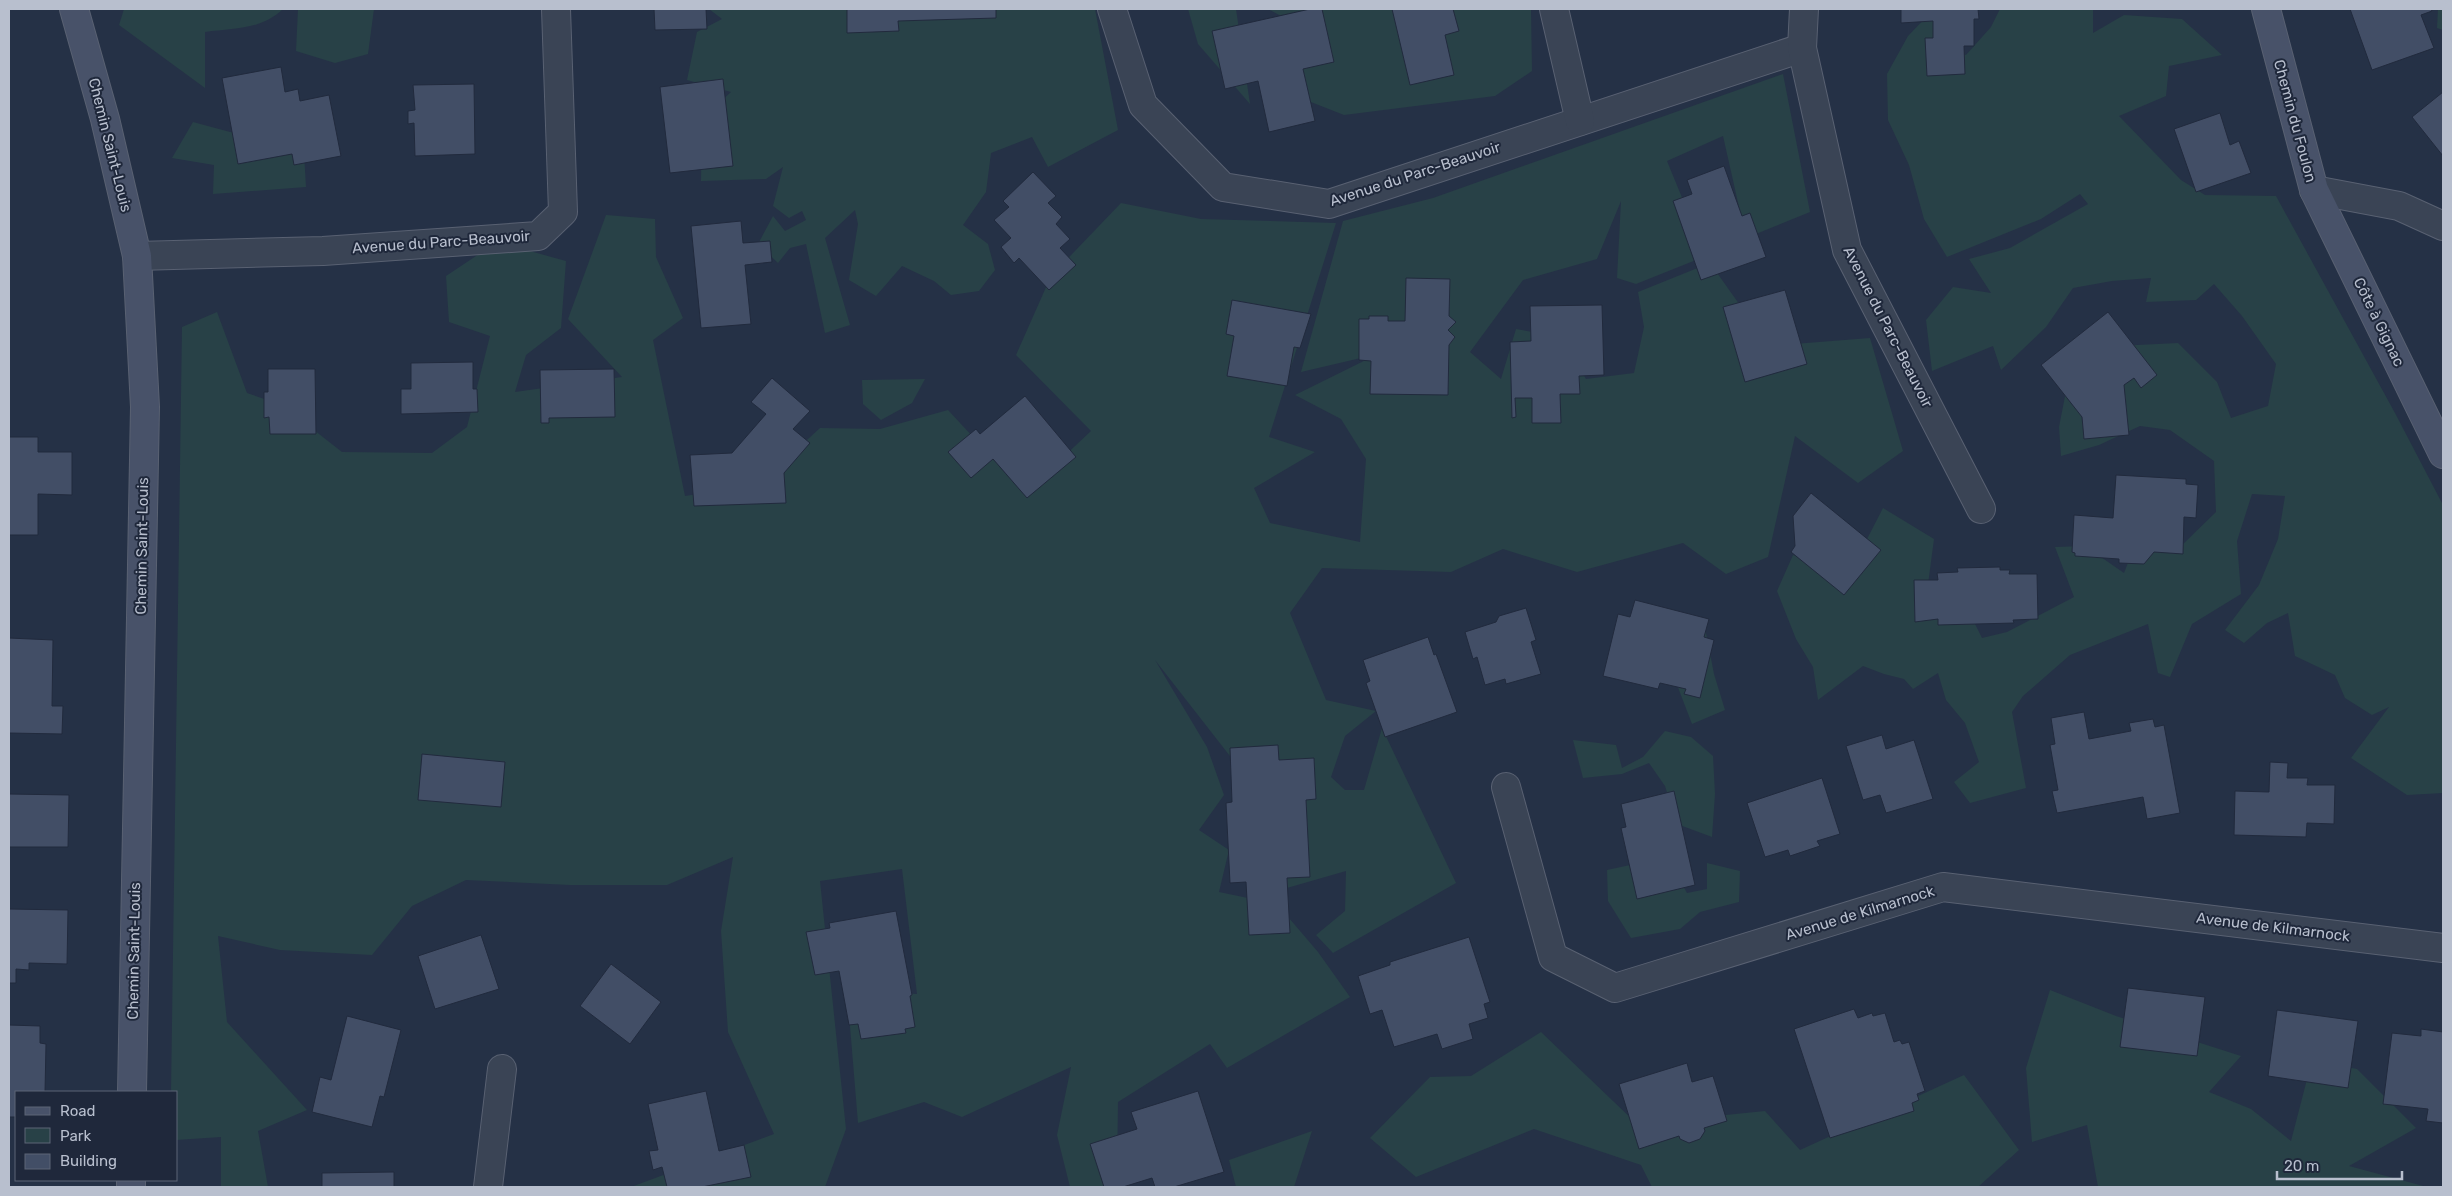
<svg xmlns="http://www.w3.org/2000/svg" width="2452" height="1196" font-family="Rubik,sans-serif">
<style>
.green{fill:#284147}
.building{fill:#424e66;stroke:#212a3d}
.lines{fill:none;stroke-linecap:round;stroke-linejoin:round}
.street-casing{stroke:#596172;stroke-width:30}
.secondary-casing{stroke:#596172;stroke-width:30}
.street{stroke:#3a4455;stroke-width:28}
.secondary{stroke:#485269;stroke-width:28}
.labels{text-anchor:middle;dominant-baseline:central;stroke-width:4;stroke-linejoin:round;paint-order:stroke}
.street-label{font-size:15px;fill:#b8bfce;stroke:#1f283b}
</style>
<rect width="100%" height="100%" fill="#253146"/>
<g class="green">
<path d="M124 9H283C261 30 234 28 205 32V88L119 25Z"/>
<path d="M298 9H374L368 54 335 63 296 51Z"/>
<path d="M709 9H1095L1118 130 1048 167 1032 137 991 153 986 192 963 225 988 244 995 270 979 291 951 295 934 281 902 266 876 296 849 280 858 224 855 210 825 238 850 325 825 333 806 244 790 248 778 263 758 244 773 216 785 231 806 220 802 211 789 218 773 206 783 167 766 179 701 181 702 119 731 92 687 80 697 32 722 19Z"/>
<path d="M1188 9H1236L1250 104 1198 44Z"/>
<path d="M1268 9H1531L1532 71 1495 96 1344 115 1293 95 1303 28Z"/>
<path d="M1934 9 1941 49 1966 55 1991 27 2000 9H2093V33L2124 15 2182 19 2222 55 2169 66 2166 96 2119 116 2181 180 2205 195 2276 196 2395 413 2443 505V793L2407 795 2351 758 2389 707 2372 715 2345 698 2335 675 2295 656 2288 613 2267 623 2244 643 2225 630 2259 585 2278 539 2285 496 2252 494 2237 541 2241 594 2192 624 2170 677 2158 673 2148 624 2070 655 2023 696 2012 712 2026 788 1970 803 1954 782 1979 762 1965 723 1946 700 1938 673 1913 689 1904 679 1884 674 1863 666 1818 700 1813 667 1796 639 1777 591 1793 555 1828 566 1866 541 1883 508 1934 539 1927 592 1963 600 1982 638 2007 632 2074 597 2055 547 2085 546 2124 573 2138 537 2178 549 2216 512 2214 461 2170 430 2140 426 2099 445 2061 456 2059 427 2067 386 2117 346 2178 343 2217 382 2231 418 2268 406 2276 364 2242 316 2214 284 2196 300 2146 302 2151 278 2112 281 2073 288 2046 327 2001 370 1993 346 1932 371 1926 320 1953 287 1991 293 1969 259 2010 248 2088 204 2080 194 2041 219 1947 257 1924 219 1909 165 1888 120 1887 74 1908 36Z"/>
<path d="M2438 9H2443V30L2437 28Z"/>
<path d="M1783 74 1810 212 1746 238 1723 136 1667 161 1706 256 1636 284 1617 278 1621 201 1597 259 1523 280 1470 352 1501 379 1516 329 1561 337 1586 379 1634 373 1644 327 1638 292 1710 263 1769 346 1870 338 1903 451 1858 483 1795 436 1768 557 1726 574 1683 543 1577 572 1503 549 1451 572 1322 568 1290 613 1326 700 1376 711 1345 736 1331 777 1345 790H1364L1382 728 1456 883 1333 953 1316 935 1345 911 1346 871 1273 892 1251 783 1155 660 1207 747 1224 795 1199 830 1229 850 1219 892 1277 904 1318 952 1350 997 1227 1068 1210 1044 1118 1102 1117 1173 1121 1187H1070L1057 1135 1071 1067 962 1117 924 1102 858 1123 847 990 917 994 902 869 820 881 846 1129 825 1187H631L774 1134 728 1032 721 931 733 857 667 885H570L466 880 412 906 372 955 280 950 218 936 227 1022 307 1110 258 1131 268 1187H221V1137L176 1140V1092H171L182 327 217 312 247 393 282 405 342 452 432 453 467 427 490 336 449 322 446 276 497 242 566 261 561 328 526 355 515 392 622 377 568 319 606 215 655 219 656 257 683 318 653 340 685 496 758 485 820 428 880 429 948 410 1025 493 1091 431 1016 355 1051 276 1121 203 1201 219 1336 223 1269 437 1315 452 1254 488 1270 523 1360 542 1366 459 1341 419 1295 395 1378 354 1301 372 1343 221 1433 198Z"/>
<path d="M193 122 230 132 303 136 306 187 213 194 214 165 172 158Z"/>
<path d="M925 379 912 403 881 420 863 404 862 380Z"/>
<path d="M1705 628 1714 674 1725 710 1692 724 1674 677Z"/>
<path d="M1665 731 1691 737 1713 756 1715 794 1712 837 1677 824 1665 786 1649 763 1622 774 1583 778 1573 740 1616 745 1622 768 1643 757Z"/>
<path d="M1667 857 1687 893 1707 889V863L1740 871 1739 902 1700 912 1680 929 1631 938 1608 901 1607 870Z"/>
<path d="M2050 990 2116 1016 2241 1056 2209 1092 2251 1109 2291 1141 2312 1060 2357 1069 2416 1128 2349 1166 2427 1187H2098L2087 1125 2032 1142 2026 1068Z"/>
<path d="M1541 1032 1637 1124 1765 1111 1800 1150 1964 1075 2019 1150 1978 1187H1652L1641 1165 1534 1129 1416 1177 1370 1138 1430 1077 1471 1076Z"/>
<path d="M1312 1131 1294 1187H1236L1229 1160Z"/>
</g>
<g class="building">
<path d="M654 9H706L707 29 655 30Z"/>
<path d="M847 9H996V18L898 21 899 31 847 33Z"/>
<path d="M1310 9H1322L1334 62 1303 69 1315 121 1269 132 1258 81 1225 89 1212 31Z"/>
<path d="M1392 9H1453L1459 31 1445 35 1454 75 1410 85Z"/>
<path d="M1901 9H1978L1979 19H1974V46H1964L1965 74 1927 76 1925 38H1933V21L1901 23Z"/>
<path d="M2350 9H2431L2432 11 2421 15 2434 48 2372 70Z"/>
<path d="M281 67 285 92 298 89 300 101 329 95 341 156 294 165 292 154 238 164 222 78Z"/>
<path d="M723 79 733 166 670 173 660 87Z"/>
<path d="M474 84 475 154 415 156 414 123 408 124V111L415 110 413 85Z"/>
<path d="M2443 92V156L2412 117Z"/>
<path d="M2220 113 2230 145 2239 141 2251 173 2196 192 2174 129Z"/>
<path d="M1724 166 1742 216 1750 213 1766 257 1701 280 1673 201 1692 194 1687 180Z"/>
<path d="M1033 172 1056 196 1048 203 1062 217 1056 224 1070 239 1060 248 1076 265 1049 290 1019 258 1014 263 1001 247 1011 238 994 220 1009 207 1003 201Z"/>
<path d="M741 221 743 243 770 241 772 262 745 265 751 324 701 328 691 226Z"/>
<path d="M1406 278 1450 279 1449 316 1456 322 1448 330 1455 337 1449 345 1448 395 1370 394 1371 361 1359 360V319H1369V316H1388V321H1405Z"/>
<path d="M1785 290 1807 364 1745 382 1723 307Z"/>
<path d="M1232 300 1311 314 1300 348 1294 347 1287 386 1227 376 1234 336 1226 334Z"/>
<path d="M1602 305 1604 375 1579 376 1580 394H1560L1561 423H1532V398H1515L1516 417 1512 418 1510 342 1531 341 1530 306Z"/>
<path d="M2108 312 2157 375 2141 388 2134 378 2124 385 2129 435 2084 439 2082 417 2041 365Z"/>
<path d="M473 362V389H477L478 412 401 414V389H411V363Z"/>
<path d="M268 369H315L316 434H270L269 417 264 418V392H268Z"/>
<path d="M614 369 615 417 549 418V423H541L540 370Z"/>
<path d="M772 378 810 411 793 429 810 443 784 473 786 503 694 506 690 455 732 453 766 414 751 402Z"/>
<path d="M1025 396 1076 457 1027 498 993 459 971 478 948 452 976 429 980 434Z"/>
<path d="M9 437H38V452H72V495L38 494V535H9Z"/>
<path d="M2116 475 2186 479V484L2198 485 2196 518 2184 517 2183 554 2154 552 2144 564 2119 563V559L2075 556V553L2072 552 2074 515 2113 518Z"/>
<path d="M1811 493 1881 550 1844 595 1791 552 1795 546 1793 516Z"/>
<path d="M2000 567V570H2010L2009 574H2037L2038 619 2013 620 2014 623 1938 625V619L1915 622 1914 580H1938L1937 573 1958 572 1957 568Z"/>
<path d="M1635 600 1709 619 1704 637 1714 640 1700 698 1684 694 1686 689 1660 683 1658 689 1603 676 1618 614 1630 617Z"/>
<path d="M1526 608 1536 640 1531 642 1541 674 1506 684 1505 679 1485 685 1477 657 1473 659 1465 632 1496 622 1499 616Z"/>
<path d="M1428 637 1434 655 1436 654 1457 712 1385 737 1366 683 1370 681 1363 660Z"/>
<path d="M9 638 53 640 52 706H63L62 734 9 733Z"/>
<path d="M2084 712 2089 739 2131 731 2129 723 2153 719 2155 727 2164 725 2180 813 2147 819 2143 797 2057 813 2052 791 2058 790 2050 745 2055 744 2051 718Z"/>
<path d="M1882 735 1886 749 1914 740 1933 799 1886 813 1880 795 1863 800 1846 746Z"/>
<path d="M1278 745 1279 760 1314 758 1316 799 1306 800 1310 877 1287 878 1290 933 1249 935 1246 882 1230 883 1226 803 1232 802 1230 748Z"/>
<path d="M422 754 505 762 501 807 418 800Z"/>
<path d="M2270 762 2288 763 2287 778H2308L2307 785H2335L2334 824 2307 823 2306 837 2234 835 2235 791 2269 792Z"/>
<path d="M1822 778 1840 834 1817 841 1820 846 1790 856 1788 850 1765 857 1747 803Z"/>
<path d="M1674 791 1695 885 1637 899 1621 828 1626 827 1621 804Z"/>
<path d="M9 794 69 795 68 847H9Z"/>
<path d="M9 909 68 910 67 964 29 963V970L16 969V983H9Z"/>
<path d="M896 911 912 995 910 996 915 1027 905 1029 906 1033 861 1039 858 1024 849 1025 839 971 815 975 806 932 830 928 829 923Z"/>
<path d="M481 935 499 989 435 1009 418 956Z"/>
<path d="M1469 937 1490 1002 1484 1004 1488 1018 1469 1024 1473 1039 1442 1049 1437 1034 1394 1047 1382 1010 1370 1014 1358 976 1390 965V962Z"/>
<path d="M611 964 661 1002 630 1044 580 1006Z"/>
<path d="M2128 988 2205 997 2197 1056 2120 1047Z"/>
<path d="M1854 1009 1858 1018 1872 1013 1873 1016 1885 1013 1894 1042 1900 1040 1902 1044 1909 1042 1925 1091 1917 1094 1919 1100 1912 1103 1914 1111 1830 1138 1794 1029Z"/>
<path d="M2277 1010 2358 1021 2348 1088 2268 1076Z"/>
<path d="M347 1016 401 1030 384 1097 380 1096 372 1127 312 1112 320 1077 331 1080Z"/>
<path d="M9 1025 40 1026V1043L46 1044 45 1092H16V1117H9Z"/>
<path d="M2421 1029 2443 1032V1123L2426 1121 2428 1109 2383 1104 2392 1033 2421 1036Z"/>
<path d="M1687 1063 1692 1082 1713 1076 1727 1121 1704 1128 1705 1131 1700 1139 1689 1143 1680 1139 1679 1136 1639 1149 1619 1084Z"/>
<path d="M706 1091 719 1151 744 1145 751 1177 702 1187H667L662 1167 653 1170 649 1151 658 1150 648 1104Z"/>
<path d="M1198 1091 1224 1172 1174 1187H1155L1152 1178 1123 1187H1104L1090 1144 1137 1129 1131 1112Z"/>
<path d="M394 1172V1187H322V1173Z"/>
</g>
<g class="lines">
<defs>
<g id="street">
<path d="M1112 9 1143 105 1223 187 1329 204 1802 48"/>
<path d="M1554 9 1580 121"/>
<path d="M1804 9 1802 48 1847 250 1981 509"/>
<path d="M2314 190 2399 206 2443 226"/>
<path d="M137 256 323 251 538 236 563 212 556 9"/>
<path d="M1506 787 1553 957 1615 988 1943 887 2443 948"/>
<path d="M488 1187 502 1069"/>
</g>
<g id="secondary">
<path d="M74 9 105 119 137 256 145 407 132 1092"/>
<path d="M2266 9 2314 190 2443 454"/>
<path d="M131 1180V1187"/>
</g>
</defs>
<use href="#street" class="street-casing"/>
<use href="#secondary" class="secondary-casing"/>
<use href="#street" class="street"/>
<use href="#secondary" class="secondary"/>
</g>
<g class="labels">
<g class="street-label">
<text transform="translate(2295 121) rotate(75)">Chemin du Foulon</text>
<text transform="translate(110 145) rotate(76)">Chemin Saint-Louis</text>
<text transform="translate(1415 174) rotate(-18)">Avenue du Parc-Beauvoir</text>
<text transform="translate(441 242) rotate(-4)">Avenue du Parc-Beauvoir</text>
<text transform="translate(2379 322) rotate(64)">Côte à Gignac</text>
<text transform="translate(1888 327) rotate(63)">Avenue du Parc-Beauvoir</text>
<text transform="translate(142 546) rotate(-89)">Chemin Saint-Louis</text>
<text transform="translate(1860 913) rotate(-17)">Avenue de Kilmarnock</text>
<text transform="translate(2273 927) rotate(7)">Avenue de Kilmarnock</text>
<text transform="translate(134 951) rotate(-89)">Chemin Saint-Louis</text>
</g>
</g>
<rect width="2452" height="1196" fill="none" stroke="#b8bfce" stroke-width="20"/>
<rect x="15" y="1091" width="162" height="90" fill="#1f283b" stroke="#5c6476"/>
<rect x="25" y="1107" width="25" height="8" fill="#485269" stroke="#5c6476"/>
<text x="60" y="1116" font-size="15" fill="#b8bfce">Road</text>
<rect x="25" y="1128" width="25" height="15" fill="#284147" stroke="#5c6476"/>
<text x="60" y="1141" font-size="15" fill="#b8bfce">Park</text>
<rect x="25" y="1154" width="25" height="15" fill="#424e66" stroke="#5c6476"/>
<text x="60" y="1166" font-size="15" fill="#b8bfce">Building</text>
<path d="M2277 1171v8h125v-8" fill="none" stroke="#b8bfce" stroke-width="2.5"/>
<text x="2284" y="1171" font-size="15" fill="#b8bfce" stroke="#1f283b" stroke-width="4" paint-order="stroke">20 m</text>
</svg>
